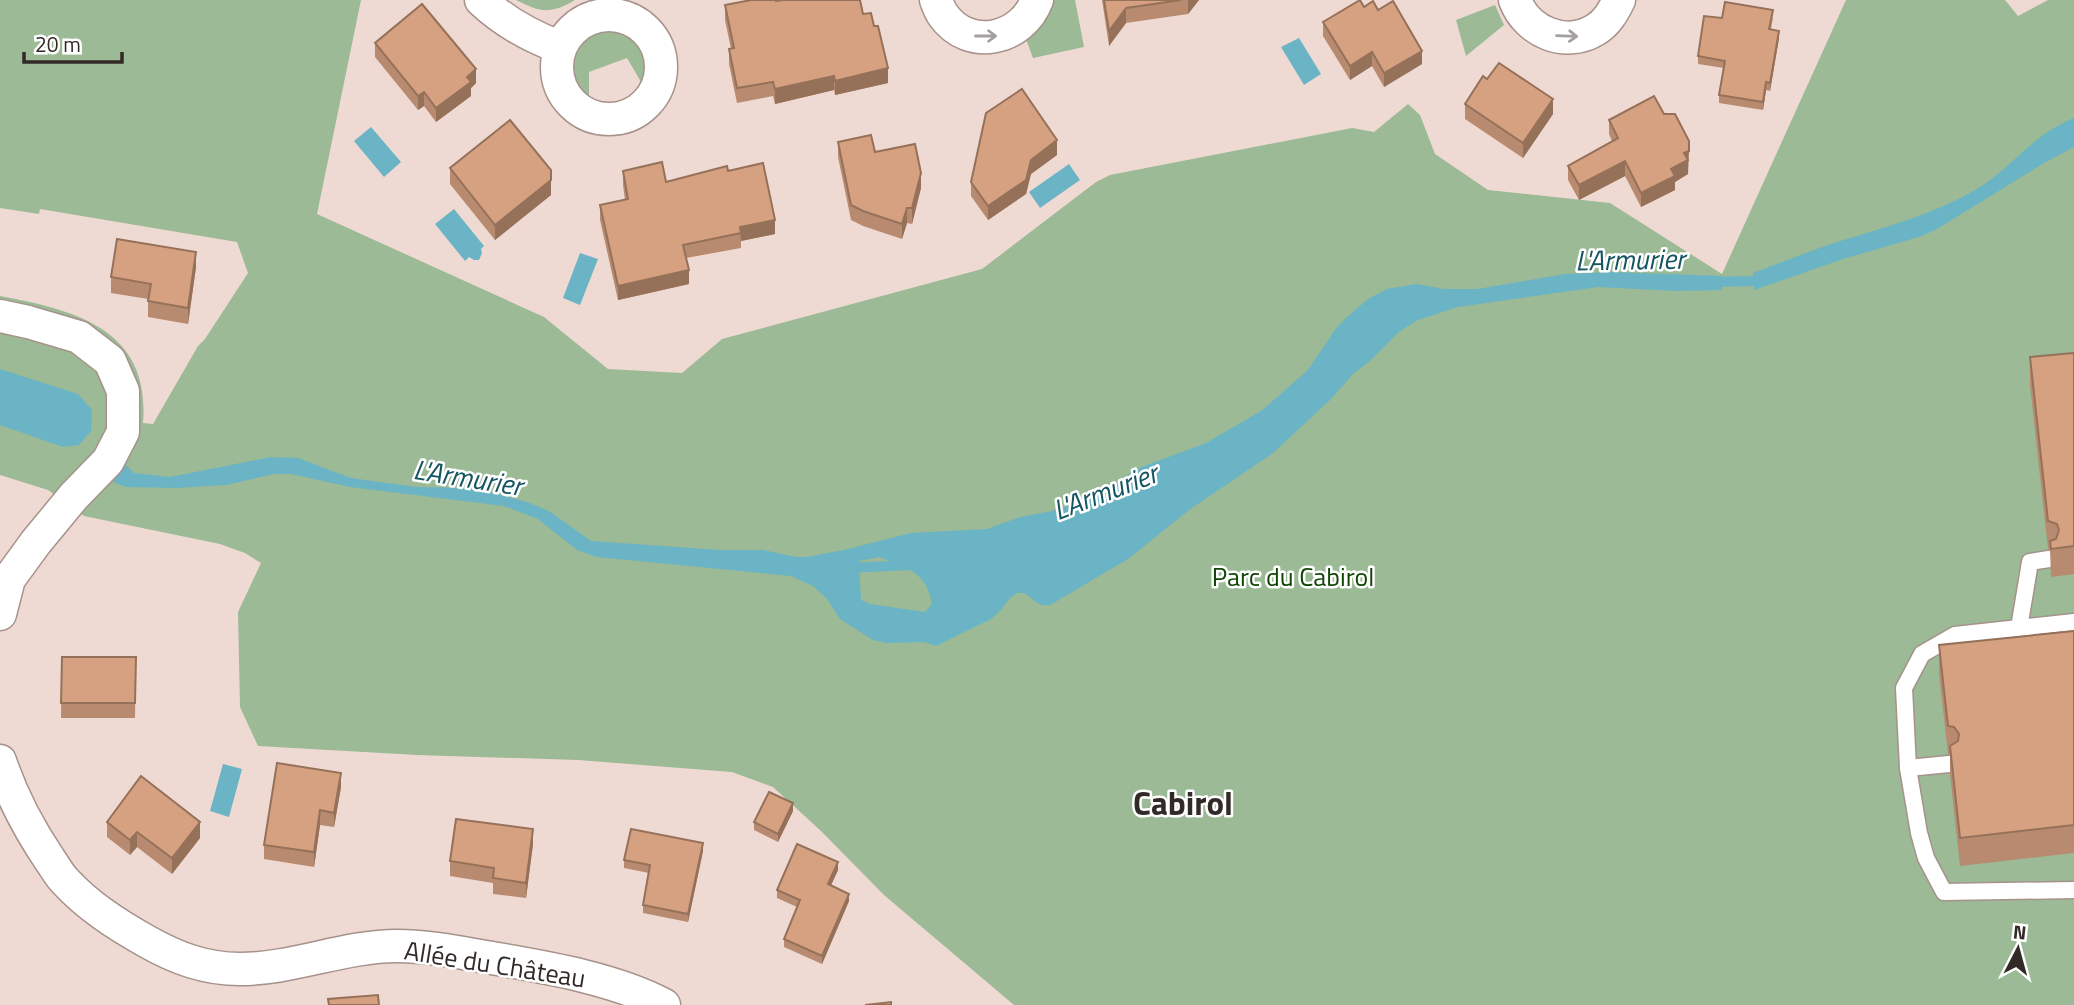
<svg xmlns="http://www.w3.org/2000/svg" width="2074" height="1005" font-family="'Titillium Web',sans-serif">
<style>
.green{fill:#9bba95}
.water{fill:#6bb4c5;fill-rule:evenodd}
.lines{fill:none;stroke-linecap:round;stroke-linejoin:round}
.stream{stroke:#6bb4c5;stroke-width:10}
.service-casing{stroke:#a6928b;stroke-width:19}
.minor-casing{stroke:#a6928b;stroke-width:35}
.service{stroke:#fff;stroke-width:16}
.minor{stroke:#fff;stroke-width:32}
.wall{fill:#b88a6f}
.shaded-wall{fill:#96715a}
.building{fill:#d6a181;stroke:#96715a;stroke-width:2}
.oneway{stroke:#a39f9e}
.labels{text-anchor:middle;dominant-baseline:central;stroke-width:5;stroke-linejoin:round;paint-order:stroke}
.park-label{font-size:26px;fill:#104505;stroke:#fff}
.street-label{font-size:26px;fill:#322a27;stroke:#fff}
.water-label{font-size:28px;font-style:italic;fill:#155461;stroke:#fff}
.district-label{font-size:33px;font-weight:bold;fill:#322a27;stroke:#fff}
</style>
<rect width="100%" height="100%" fill="#efdad3"/>
<g class="green">
<path d="M0 0H361L317 214 544 317 608 369 682 373 722 339 982 269 1096 182 1110 175 1352 128 1374 132 1408 104 1420 115 1435 154 1488 190 1610 203 1722 274 1846 0H2005L2018 16 2048 0H2074V1005H1014L884 895 821 831 773 787 732 772 578 760 417 755 258 746 240 707 238 612 261 563 245 553 220 544 84 516 48 490 0 475V296C75 310 151 329 143 423L153 424 198 346 205 339 248 273 237 242 40 209 39 214 0 208Z"/>
<path d="M516 0H575C551 14 541 13 516 0Z"/>
<path d="M1052 0H1075L1084 47 1033 58 1026 39Z"/>
<path d="M1495 5 1504 25 1466 56 1456 20Z"/>
<path d="M615 27C646 37 655 56 644 87L627 58 589 72V102C554 71 568 30 615 27Z"/>
</g>
<g class="water">
<path d="M1299 38 1321 74 1304 85 1281 47Z"/>
<path d="M2074 118V147L2044 163 1937 229 1922 236 1843 259 1754 290 1753 273C1780 263 1807 252 1834 243 1882 228 1930 216 1975 190 2012 169 2031 135 2074 118Z"/>
<path d="M371 127 401 162 384 177 354 141Z"/>
<path d="M1069 164 1080 180 1040 208 1029 192Z"/>
<path d="M454 209 484 246 481 249 482 253 479 260H474L469 257 465 261 435 224Z"/>
<path d="M580 253 598 259 580 305 563 298Z"/>
<path d="M1611 272 1722 276V290L1676 291 1598 287 1458 307 1418 320 1400 331 1371 360 1353 374 1331 399 1273 453 1189 510 1128 559 1050 605C1036 607 1034 598 1024 593H1017L1011 597 1000 611 991 619 936 646 924 642 887 643 873 640 840 619 827 599 813 586 791 576 597 557 577 550 538 519 504 506 350 487 291 474H274L226 485 176 488 126 487 113 482 126 465 134 473 170 477 271 457 298 458 351 478 416 487 473 488 527 502 549 511 591 541 720 550H763L796 557H807L848 549 911 533 987 529 1020 517 1052 511 1087 500 1139 468 1206 443 1261 411 1308 370 1337 327 1347 317 1368 299 1387 289 1417 284 1444 289H1477L1566 274ZM879 557C906 567 927 572 932 604L925 612 870 604 861 600 859 561Z"/>
<path d="M0 369 78 394 92 410 91 431 79 445 63 447 0 425Z"/>
<path d="M223 764 242 769 229 817 210 811Z"/>
</g>
<g class="lines">
<g class="stream">
<path d="M1709 282 1754 281 1766 276"/>
<path d="M848 568 910 565"/>
</g>
<defs>
<g id="service">
<path d="M2074 622 1955 635 1922 654 1904 688 1908 768 1919 833 1926 858 1944 892 2074 890"/>
<path d="M2019 628 2030 562 2049 559"/>
<path d="M1908 768 1949 764"/>
</g>
<g id="minor">
<path d="M481 0C504 22 530 36 559 47"/>
<path d="M936 0C938 5 940 11 943 15 969 52 1022 40 1037 0"/>
<path d="M1515 0C1527 32 1565 48 1595 30 1607 23 1613 12 1619 0"/>
<circle cx="609" cy="67" r="52"/>
<path d="M0 316 28 322 79 337 110 361 123 391V432L108 461 74 496 36 542 9 579 0 614"/>
<path d="M0 761C12 797 29 829 50 860 55 867 59 875 65 881 88 906 116 924 146 941 176 958 205 969 240 969 293 969 344 946 397 946 427 946 457 952 486 957 543 967 614 978 664 1005"/>
</g>
</defs>
<use href="#service" class="service-casing"/>
<use href="#minor" class="minor-casing"/>
<use href="#service" class="service"/>
<use href="#minor" class="minor"/>
</g>
<g class="wall">
<path d="M1102 0H1199L1188 14 1126 23 1109 46Z"/>
<path d="M776 1 863 14 888 83 835 95 834 90 775 104 773 96 737 103 729 64V49H731L725 20V5Z"/>
<path d="M1364 7 1378 10 1422 64 1384 87 1372 66 1350 80 1323 36V22Z"/>
<path d="M1773 17 1771 29 1779 38 1770 91 1766 90 1763 110 1719 103V95L1724 68 1698 64V56L1722 18Z"/>
<path d="M375 43 476 83 471 88V96L436 122 424 106 418 110 375 57Z"/>
<path d="M1465 104 1553 114 1523 158 1465 119Z"/>
<path d="M1609 120 1689 166H1688V174L1675 182V190L1641 207 1625 176 1579 200 1568 180V166L1612 141 1609 134Z"/>
<path d="M838 142 875 152 921 188 912 224 907 223 902 239 863 226 851 220 838 157Z"/>
<path d="M1057 155 1031 174 1026 194 988 220 971 196V182Z"/>
<path d="M450 168 551 195 495 240 450 184Z"/>
<path d="M623 171 666 182 728 171 775 234 741 241V248L686 258 689 284 618 300 600 220V205L625 200 623 185Z"/>
<path d="M196 267 188 324 148 317V299L111 293V277Z"/>
<path d="M2074 353V574L2051 577 2050 550 2048 549 2030 385V357Z"/>
<path d="M2074 631V853L1960 866 1950 774V754H1948L1939 673V645Z"/>
<path d="M62 657H136L135 718H61Z"/>
<path d="M341 787 334 827 320 825 314 867 264 859V845Z"/>
<path d="M793 811 778 842 754 830V822Z"/>
<path d="M107 822 200 838 172 874 137 847 130 855 107 837Z"/>
<path d="M533 844 526 898 493 894V883L450 876V861Z"/>
<path d="M703 851 688 922 643 913V905L649 873 624 868V860Z"/>
<path d="M838 870 831 885 849 901 822 964 784 947V939L797 907 777 898V890Z"/>
</g>
<g class="shaded-wall">
<path d="M1188 0H1199L1188 14Z"/>
<path d="M1126 8V23L1109 46V31Z"/>
<path d="M1779 31V38L1770 91V83Z"/>
<path d="M1422 51V64L1384 87V73Z"/>
<path d="M1372 52V66L1350 80V66Z"/>
<path d="M888 68V83L835 95V81Z"/>
<path d="M476 69V83L471 88V96L436 122V108Z"/>
<path d="M834 76V90L775 104V89Z"/>
<path d="M1766 82V90L1763 110V102Z"/>
<path d="M424 92V106L418 110V96Z"/>
<path d="M1553 99V114L1523 158V143Z"/>
<path d="M1057 140V155L1031 174 1026 194 988 220V206L1031 160Z"/>
<path d="M1689 151 1688 174 1675 182V190L1641 207V193L1671 169 1684 153Z"/>
<path d="M1625 161V176L1579 200V185Z"/>
<path d="M921 173V188L912 224V208Z"/>
<path d="M551 180V195L495 240V225Z"/>
<path d="M907 208V223L902 239V224Z"/>
<path d="M775 220V234L741 241 740 227Z"/>
<path d="M196 252V267L188 324V308Z"/>
<path d="M689 270V284L618 300V286Z"/>
<path d="M341 773V787L334 827V813Z"/>
<path d="M793 803V811L778 842V834Z"/>
<path d="M320 810V825L314 867V852Z"/>
<path d="M200 822V838L172 874V858Z"/>
<path d="M533 829V844L526 898V883Z"/>
<path d="M137 832V847L130 855V840Z"/>
<path d="M703 843V851L688 922V914Z"/>
<path d="M838 862V870L828 892V884Z"/>
<path d="M849 894V901L822 964V956Z"/>
</g>
<g class="building">
<path d="M751 0H776V1L783 0H860L863 14 871 13 874 26H878L888 68 835 81 834 76 775 89 773 82 737 88 729 49 734 48 725 5Z"/>
<path d="M1104 0H1181L1126 8 1109 31Z"/>
<path d="M1360 0 1364 7 1373 1 1378 10 1393 1 1422 51 1384 73 1372 52 1350 66 1323 22Z"/>
<path d="M1725 2 1773 10 1769 29 1779 31 1770 83 1766 82 1763 102 1719 95 1725 61 1698 56 1704 16 1722 18Z"/>
<path d="M422 4 476 69 467 77 471 82 436 108 424 92 418 96 375 43Z"/>
<path d="M1499 63 1553 99 1523 143 1465 104 1483 76 1487 79Z"/>
<path d="M1022 89 1057 140 1031 160 1026 180 988 206 971 182 986 113Z"/>
<path d="M1654 96 1664 114H1675L1689 141V151L1684 153 1688 160 1671 169 1675 176 1641 193 1625 161 1579 185 1568 166 1618 138 1609 120Z"/>
<path d="M510 120 551 170V180L495 225 450 168Z"/>
<path d="M871 135 875 152 915 144 921 173 912 208H907L902 224 863 211 851 205 838 142Z"/>
<path d="M662 162 666 182 727 166 728 171 763 163 775 220 740 227 741 233 683 245 689 270 618 286 600 205 628 199 623 171Z"/>
<path d="M117 239 196 252 188 308 148 301 151 284 111 277Z"/>
<path d="M2074 353V546L2051 549 2050 541 2056 539 2059 530 2057 524 2048 521 2030 357Z"/>
<path d="M2074 631V825L1960 838 1950 746 1958 741 1959 734 1954 727 1948 726 1939 645Z"/>
<path d="M62 657H136L135 703H61Z"/>
<path d="M277 763 341 773 334 813 320 810 314 852 264 845Z"/>
<path d="M141 776 200 822 172 858 137 832 130 840 107 822Z"/>
<path d="M769 792 793 803 778 834 754 822Z"/>
<path d="M456 819 533 829 526 883 493 878 494 868 450 861Z"/>
<path d="M631 829 703 843 688 914 643 905 650 865 624 860Z"/>
<path d="M797 844 838 862 828 884 849 894 822 956 784 939 800 900 777 890Z"/>
<path d="M378 995 379 1005H329L328 999Z"/>
<path d="M891 1002V1005H865Z"/>
</g>
<defs><path id="oneway-shaft" d="M-6 0H5M1.5-3L5.5 0L1.5 3" fill="none" stroke-width="1.6" stroke-linecap="round" stroke-linejoin="round" transform="scale(1.75)"/></defs>
<g class="oneway">
<use href="#oneway-shaft" transform="translate(986 36)"/>
<use href="#oneway-shaft" transform="translate(1567 36) rotate(2)"/>
</g>
<g class="labels">
<g class="park-label">
<text x="1293" y="576">Parc du Cabirol</text>
</g>
<g class="street-label">
<text transform="translate(495 964) rotate(9)">Allée du Château</text>
</g>
<g class="water-label">
<text transform="translate(1630 259) rotate(-1)">L'Armurier</text>
<text transform="translate(468 477) rotate(9)">L'Armurier</text>
<text transform="translate(1105 491) rotate(-21)">L'Armurier</text>
</g>
<g class="district-label">
<text x="1183" y="803">Cabirol</text>
</g>
</g>
<g transform="translate(2018 949) rotate(6)" stroke="#ffffff" stroke-width="5" paint-order="stroke">
<path d="M0-5L12 26L0 18L-12 26Z" fill="#322a27"/>
<text y="-10" font-size="19" font-weight="bold" text-anchor="middle" fill="#322a27">N</text>
</g>
<path d="M24 52v10h98v-10" fill="none" stroke="#322a27" stroke-width="3.5"/>
<text x="35" y="52" font-size="21" fill="#322a27" stroke="#ffffff" stroke-width="5" paint-order="stroke">20 m</text>
</svg>
